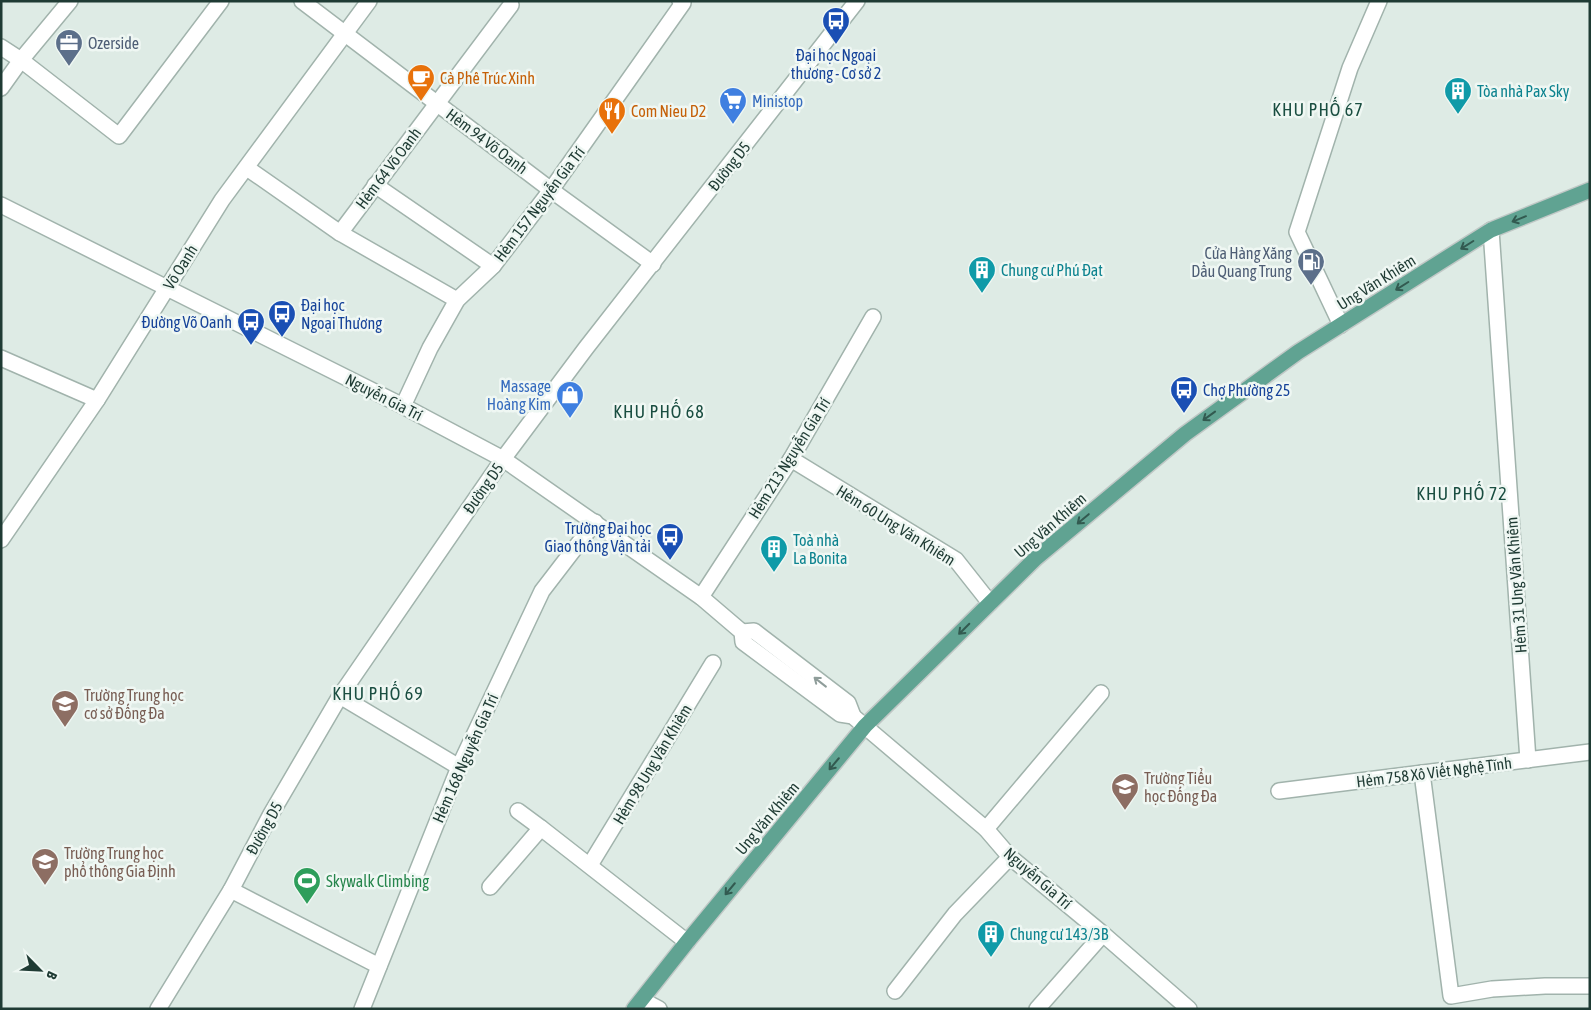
<svg xmlns="http://www.w3.org/2000/svg" width="1591" height="1010" font-family="'Asap Condensed',sans-serif">
<style>
.lines{fill:none;stroke-linecap:round;stroke-linejoin:round}
.minor-casing{stroke:#a1b3ac;stroke-width:18}
.major-casing{stroke:#c0c8c6;stroke-width:18}
.minor{stroke:#fff;stroke-width:15}
.major{stroke:#60a392;stroke-width:15}
.oneway{stroke:#325a50}
.oneway2{stroke:#8f9d9a}
.labels{text-anchor:middle;dominant-baseline:central;stroke-width:5;stroke-linejoin:round;paint-order:stroke}
.service-label{font-size:16px;fill:#4e5e75;stroke:#eff7f3;text-anchor:start}
.transit-label{font-size:16px;fill:#164399;stroke:#eff7f3;text-anchor:start}
.food-label{font-size:16px;fill:#c56008;stroke:#eff7f3;text-anchor:start}
.culture-label{font-size:16px;fill:#0d838f;stroke:#eff7f3;text-anchor:start}
.shop-label{font-size:16px;fill:#366cbe;stroke:#eff7f3;text-anchor:start}
.street-label{font-size:16px;fill:#1f3b34;stroke:#eff7f3}
.education-label{font-size:16px;fill:#785e54;stroke:#eff7f3;text-anchor:start}
.leisure-label{font-size:16px;fill:#27864d;stroke:#eff7f3;text-anchor:start}
.neighbourhood-label{font-size:18px;letter-spacing:1px;fill:#1a4e41;stroke:#eff7f3}
</style>
<rect width="100%" height="100%" fill="#deebe5"/>
<g class="lines">
<defs>
<g id="minor">
<path d="M302 1 551 190 653 264"/>
<path d="M1 47 21 60 119 136 221 1"/>
<path d="M1 88 21 60 70 1"/>
<path d="M247 168 340 233 457 300"/>
<path d="M375 185 493 266"/>
<path d="M1 205 403 406 503 459 701 597 742 632 743 642 840 714 853 716"/>
<path d="M1491 230 1528 760"/>
<path d="M340 233 511 5"/>
<path d="M1341 325 1297 232 1350 68 1379 1"/>
<path d="M1 358 97 400"/>
<path d="M403 406 430 348 457 300 493 266 551 190 683 3 680 1"/>
<path d="M791 459 956 560 990 603"/>
<path d="M1 540 97 400 222 200 369 1"/>
<path d="M701 597 791 459 873 317"/>
<path d="M742 632 754 631 848 703 853 716"/>
<path d="M340 696 459 767"/>
<path d="M855 718 986 829 1010 857 1103 934 1189 1009"/>
<path d="M1422 773 1451 996 1492 989 1545 986H1590"/>
<path d="M1279 791 1590 752"/>
<path d="M518 811 541 828"/>
<path d="M986 829 1101 693"/>
<path d="M590 865 713 663"/>
<path d="M490 887 541 828 687 942"/>
<path d="M231 890 379 966"/>
<path d="M895 991 955 914 1010 857"/>
<path d="M642 1000 659 1009"/>
<path d="M158 1009 231 890 271 814 340 696 503 459 586 348 857 1"/>
<path d="M362 1009 459 767 542 591 595 522"/>
<path d="M1037 1009 1103 934"/>
</g>
<path id="major" d="M634 1009 687 942 865 726 1036 558 1185 434 1298 352 1491 230 1590 190"/>
</defs>
<use href="#minor" class="minor-casing"/>
<use href="#major" class="major-casing"/>
<use href="#minor" class="minor"/>
<use href="#major" class="major"/>
</g>
<defs><path id="oneway-shaft" d="M-6 0H5M1.5-3L5.5 0L1.5 3" fill="none" stroke-width="1.6" stroke-linecap="round" stroke-linejoin="round" transform="scale(1.25)"/></defs>
<g class="oneway">
<use href="#oneway-shaft" transform="translate(1519 219) rotate(158)"/>
<use href="#oneway-shaft" transform="translate(1467 245) rotate(148)"/>
<use href="#oneway-shaft" transform="translate(1402 286) rotate(148)"/>
<use href="#oneway-shaft" transform="translate(1209 416) rotate(144)"/>
<use href="#oneway-shaft" transform="translate(1083 519) rotate(140)"/>
<use href="#oneway-shaft" transform="translate(964 629) rotate(135)"/>
<use href="#oneway-shaft" transform="translate(834 764) rotate(130)"/>
<use href="#oneway-shaft" transform="translate(730 889) rotate(130)"/>
</g>
<use class="oneway2" href="#oneway-shaft" transform="translate(820 682) rotate(-142)"/>
<defs>
<symbol id="bus-pin" viewBox="-11 -11 22 30"><path d="M0 17L-7.5 6A9.5 9.5 0 1 1 7.5 6Z" fill="#1a4fb4" stroke="#eff7f3"/><path d="M-5-6H5V4H4V6H2V4H-2V6H-4V4H-5ZM-3.5-4V0h7V-4ZM-3.5 1.2v1.5H-2V1.2ZM2 1.2v1.5H3.5V1.2Z" fill="#fff"/></symbol>
<symbol id="office-pin" viewBox="-11 -11 22 30"><path d="M0 17L-7.5 6A9.5 9.5 0 1 1 7.5 6Z" fill="#5c6f8a" stroke="#eff7f3"/><path d="M-6-3h4V-5.5h4V-3h4V5H-6ZM-1-4.5V-3h2v-1.5ZM-6 0V1H6V0Z" fill="#fff"/></symbol>
<symbol id="cafe-pin" viewBox="-11 -11 22 30"><path d="M0 17L-7.5 6A9.5 9.5 0 1 1 7.5 6Z" fill="#e8710a" stroke="#eff7f3"/><path d="M-5.5-4.5H6V0H3Q3 3.5 0 3.5H-2.5Q-5.5 3.5-5.5 0ZM3-3.2v2h1.7v-2ZM-6 4.5H4V6H-6Z" fill="#fff"/></symbol>
<symbol id="building-pin" viewBox="-11 -11 22 30"><path d="M0 17L-7.5 6A9.5 9.5 0 1 1 7.5 6Z" fill="#0f9aa8" stroke="#eff7f3"/><path d="M-4-6H4V6H1V3H-1V6H-4ZM-2.5-4.3h1.7v1.8h-1.7ZM.8-4.3h1.7v1.8H.8ZM-2.5-1h1.7V.8h-1.7ZM.8-1h1.7V.8H.8Z" fill="#fff"/></symbol>
<symbol id="supermarket-pin" viewBox="-11 -11 22 30"><path d="M0 17L-7.5 6A9.5 9.5 0 1 1 7.5 6Z" fill="#3f7fe0" stroke="#eff7f3"/><path d="M-6-5.5h2.5l.6 2H6L4.5 2H-2.5L-4.4-4H-6ZM-1.5 3.2a1.3 1.3 0 1 0 .1 0ZM3 3.2a1.3 1.3 0 1 0 .1 0Z" fill="#fff"/></symbol>
<symbol id="restaurant-pin" viewBox="-11 -11 22 30"><path d="M0 17L-7.5 6A9.5 9.5 0 1 1 7.5 6Z" fill="#e8710a" stroke="#eff7f3"/><path d="M-5-6h1v4h1v-4h1v4h1v-4h1v5L-1.5 .5V6h-2V.5L-5-1ZM5-6V6H3V1.5H1.5Q1.5-4 5-6Z" fill="#fff"/></symbol>
<symbol id="fuel-pin" viewBox="-11 -11 22 30"><path d="M0 17L-7.5 6A9.5 9.5 0 1 1 7.5 6Z" fill="#5c6f8a" stroke="#eff7f3"/><path d="M-5.5-6h7V0h2V4h1.3V-2.5L3-4.5l.8-.8L6-3V5H2.5V1h-1V6h-7ZM-4.2-4.7v3.2H.2V-4.7Z" fill="#fff"/></symbol>
<symbol id="shop-pin" viewBox="-11 -11 22 30"><path d="M0 17L-7.5 6A9.5 9.5 0 1 1 7.5 6Z" fill="#3f7fe0" stroke="#eff7f3"/><path d="M-5-2.5h2.3a2.7 3.5 0 0 1 5.4 0H5L5.5 6h-11ZM-1.5-2.5h3a1.5 2.3 0 0 0-3 0Z" fill="#fff"/></symbol>
<symbol id="school-pin" viewBox="-11 -11 22 30"><path d="M0 17L-7.5 6A9.5 9.5 0 1 1 7.5 6Z" fill="#8d6e63" stroke="#eff7f3"/><path d="M0-5L7-2L0 1L-7-2ZM-4 1L0 2.5L4 1V4Q0 6-4 4Z" fill="#fff"/></symbol>
<symbol id="stadium-pin" viewBox="-11 -11 22 30"><path d="M0 17L-7.5 6A9.5 9.5 0 1 1 7.5 6Z" fill="#2e9e5b" stroke="#eff7f3"/><path d="M0-5a6.5 5 0 1 0 0 10a6.5 5 0 1 0 0-10ZM-3.5-1.8h7v3.6h-7Z" fill="#fff"/></symbol>
</defs>
<g fill-rule="evenodd">
<use href="#bus-pin" x="820" y="5" width="32" height="43"/>
<use href="#office-pin" x="53" y="27" width="32" height="43"/>
<use href="#cafe-pin" x="405" y="62" width="32" height="43"/>
<use href="#building-pin" x="1442" y="75" width="32" height="43"/>
<use href="#supermarket-pin" x="717" y="85" width="32" height="43"/>
<use href="#restaurant-pin" x="596" y="95" width="32" height="43"/>
<use href="#fuel-pin" x="1295" y="246" width="32" height="43"/>
<use href="#building-pin" x="966" y="254" width="32" height="43"/>
<use href="#bus-pin" x="266" y="298" width="32" height="43"/>
<use href="#bus-pin" x="235" y="306" width="32" height="43"/>
<use href="#bus-pin" x="1168" y="374" width="32" height="43"/>
<use href="#shop-pin" x="554" y="379" width="32" height="43"/>
<use href="#bus-pin" x="654" y="521" width="32" height="43"/>
<use href="#building-pin" x="758" y="533" width="32" height="43"/>
<use href="#school-pin" x="49" y="688" width="32" height="43"/>
<use href="#school-pin" x="1109" y="771" width="32" height="43"/>
<use href="#school-pin" x="29" y="846" width="32" height="43"/>
<use href="#stadium-pin" x="291" y="865" width="32" height="43"/>
<use href="#building-pin" x="975" y="918" width="32" height="43"/>
</g>
<g class="labels">
<g class="service-label">
<text x="88" y="43">Ozerside</text>
<text x="1292" y="253" text-anchor="end">Cửa Hàng Xăng<tspan x="1292" dy="18">Dầu Quang Trung</tspan></text>
</g>
<g class="transit-label">
<text x="836" y="55" text-anchor="middle">Đại học Ngoại<tspan x="836" dy="18">thương - Cơ sở 2</tspan></text>
<text x="301" y="305">Đại học<tspan x="301" dy="18">Ngoại Thương</tspan></text>
<text x="232" y="322" text-anchor="end">Đường Võ Oanh</text>
<text x="1203" y="390">Chợ Phường 25</text>
<text x="651" y="528" text-anchor="end">Trường Đại học<tspan x="651" dy="18">Giao thông Vận tải</tspan></text>
</g>
<g class="food-label">
<text x="440" y="78">Cà Phê Trúc Xinh</text>
<text x="631" y="111">Com Nieu D2</text>
</g>
<g class="culture-label">
<text x="1477" y="91">Tòa nhà Pax Sky</text>
<text x="1001" y="270">Chung cư Phú Đạt</text>
<text x="793" y="540">Toà nhà<tspan x="793" dy="18">La Bonita</tspan></text>
<text x="1010" y="934">Chung cư 143/3B</text>
</g>
<g class="shop-label">
<text x="752" y="101">Ministop</text>
<text x="551" y="386" text-anchor="end">Massage<tspan x="551" dy="18">Hoàng Kim</tspan></text>
</g>
<g class="street-label">
<text transform="translate(487 141) rotate(37)">Hẻm 94 Võ Oanh</text>
<text transform="translate(729 166) rotate(-52)">Đường D5</text>
<text transform="translate(388 168) rotate(-53)">Hẻm 64 Võ Oanh</text>
<text transform="translate(539 204) rotate(-53)">Hẻm 157 Nguyễn Gia Trí</text>
<text transform="translate(180 267) rotate(-58)">Võ Oanh</text>
<text transform="translate(1376 282) rotate(-32)">Ung Văn Khiêm</text>
<text transform="translate(384 397) rotate(27)">Nguyễn Gia Trí</text>
<text transform="translate(789 458) rotate(-58)">Hẻm 213 Nguyễn Gia Trí</text>
<text transform="translate(483 488) rotate(-55)">Đường D5</text>
<text transform="translate(896 525) rotate(32)">Hẻm 60 Ung Văn Khiêm</text>
<text transform="translate(1050 525) rotate(-41)">Ung Văn Khiêm</text>
<text transform="translate(1516 585) rotate(-94)">Hẻm 31 Ung Văn Khiêm</text>
<text transform="translate(465 758) rotate(-66)">Hẻm 168 Nguyễn Gia Trí</text>
<text transform="translate(652 764) rotate(-59)">Hẻm 98 Ung Văn Khiêm</text>
<text transform="translate(1434 772) rotate(-7)">Hẻm 758 Xô Viết Nghệ Tĩnh</text>
<text transform="translate(767 818) rotate(-50)">Ung Văn Khiêm</text>
<text transform="translate(264 828) rotate(-61)">Đường D5</text>
<text transform="translate(1038 878) rotate(41)">Nguyễn Gia Trí</text>
</g>
<g class="education-label">
<text x="84" y="695">Trường Trung học<tspan x="84" dy="18">cơ sở Đống Đa</tspan></text>
<text x="1144" y="778">Trường Tiểu<tspan x="1144" dy="18">học Đống Đa</tspan></text>
<text x="64" y="853">Trường Trung học<tspan x="64" dy="18">phổ thông Gia Định</tspan></text>
</g>
<g class="leisure-label">
<text x="326" y="881">Skywalk Climbing</text>
</g>
<g class="neighbourhood-label">
<text x="1318" y="109">KHU PHỐ 67</text>
<text x="659" y="411">KHU PHỐ 68</text>
<text x="1462" y="493">KHU PHỐ 72</text>
<text x="378" y="693">KHU PHỐ 69</text>
</g>
</g>
<rect width="1591" height="1010" fill="none" stroke="#1f3b34" stroke-width="5"/>
<g transform="translate(40 970) rotate(114)" stroke="#eff7f3" stroke-width="4" paint-order="stroke">
<path d="M0-4L9 19L0 12L-9 19Z" fill="#1f3b34"/>
<text y="-8" font-size="14" font-weight="bold" text-anchor="middle" fill="#1f3b34">B</text>
</g>
</svg>
